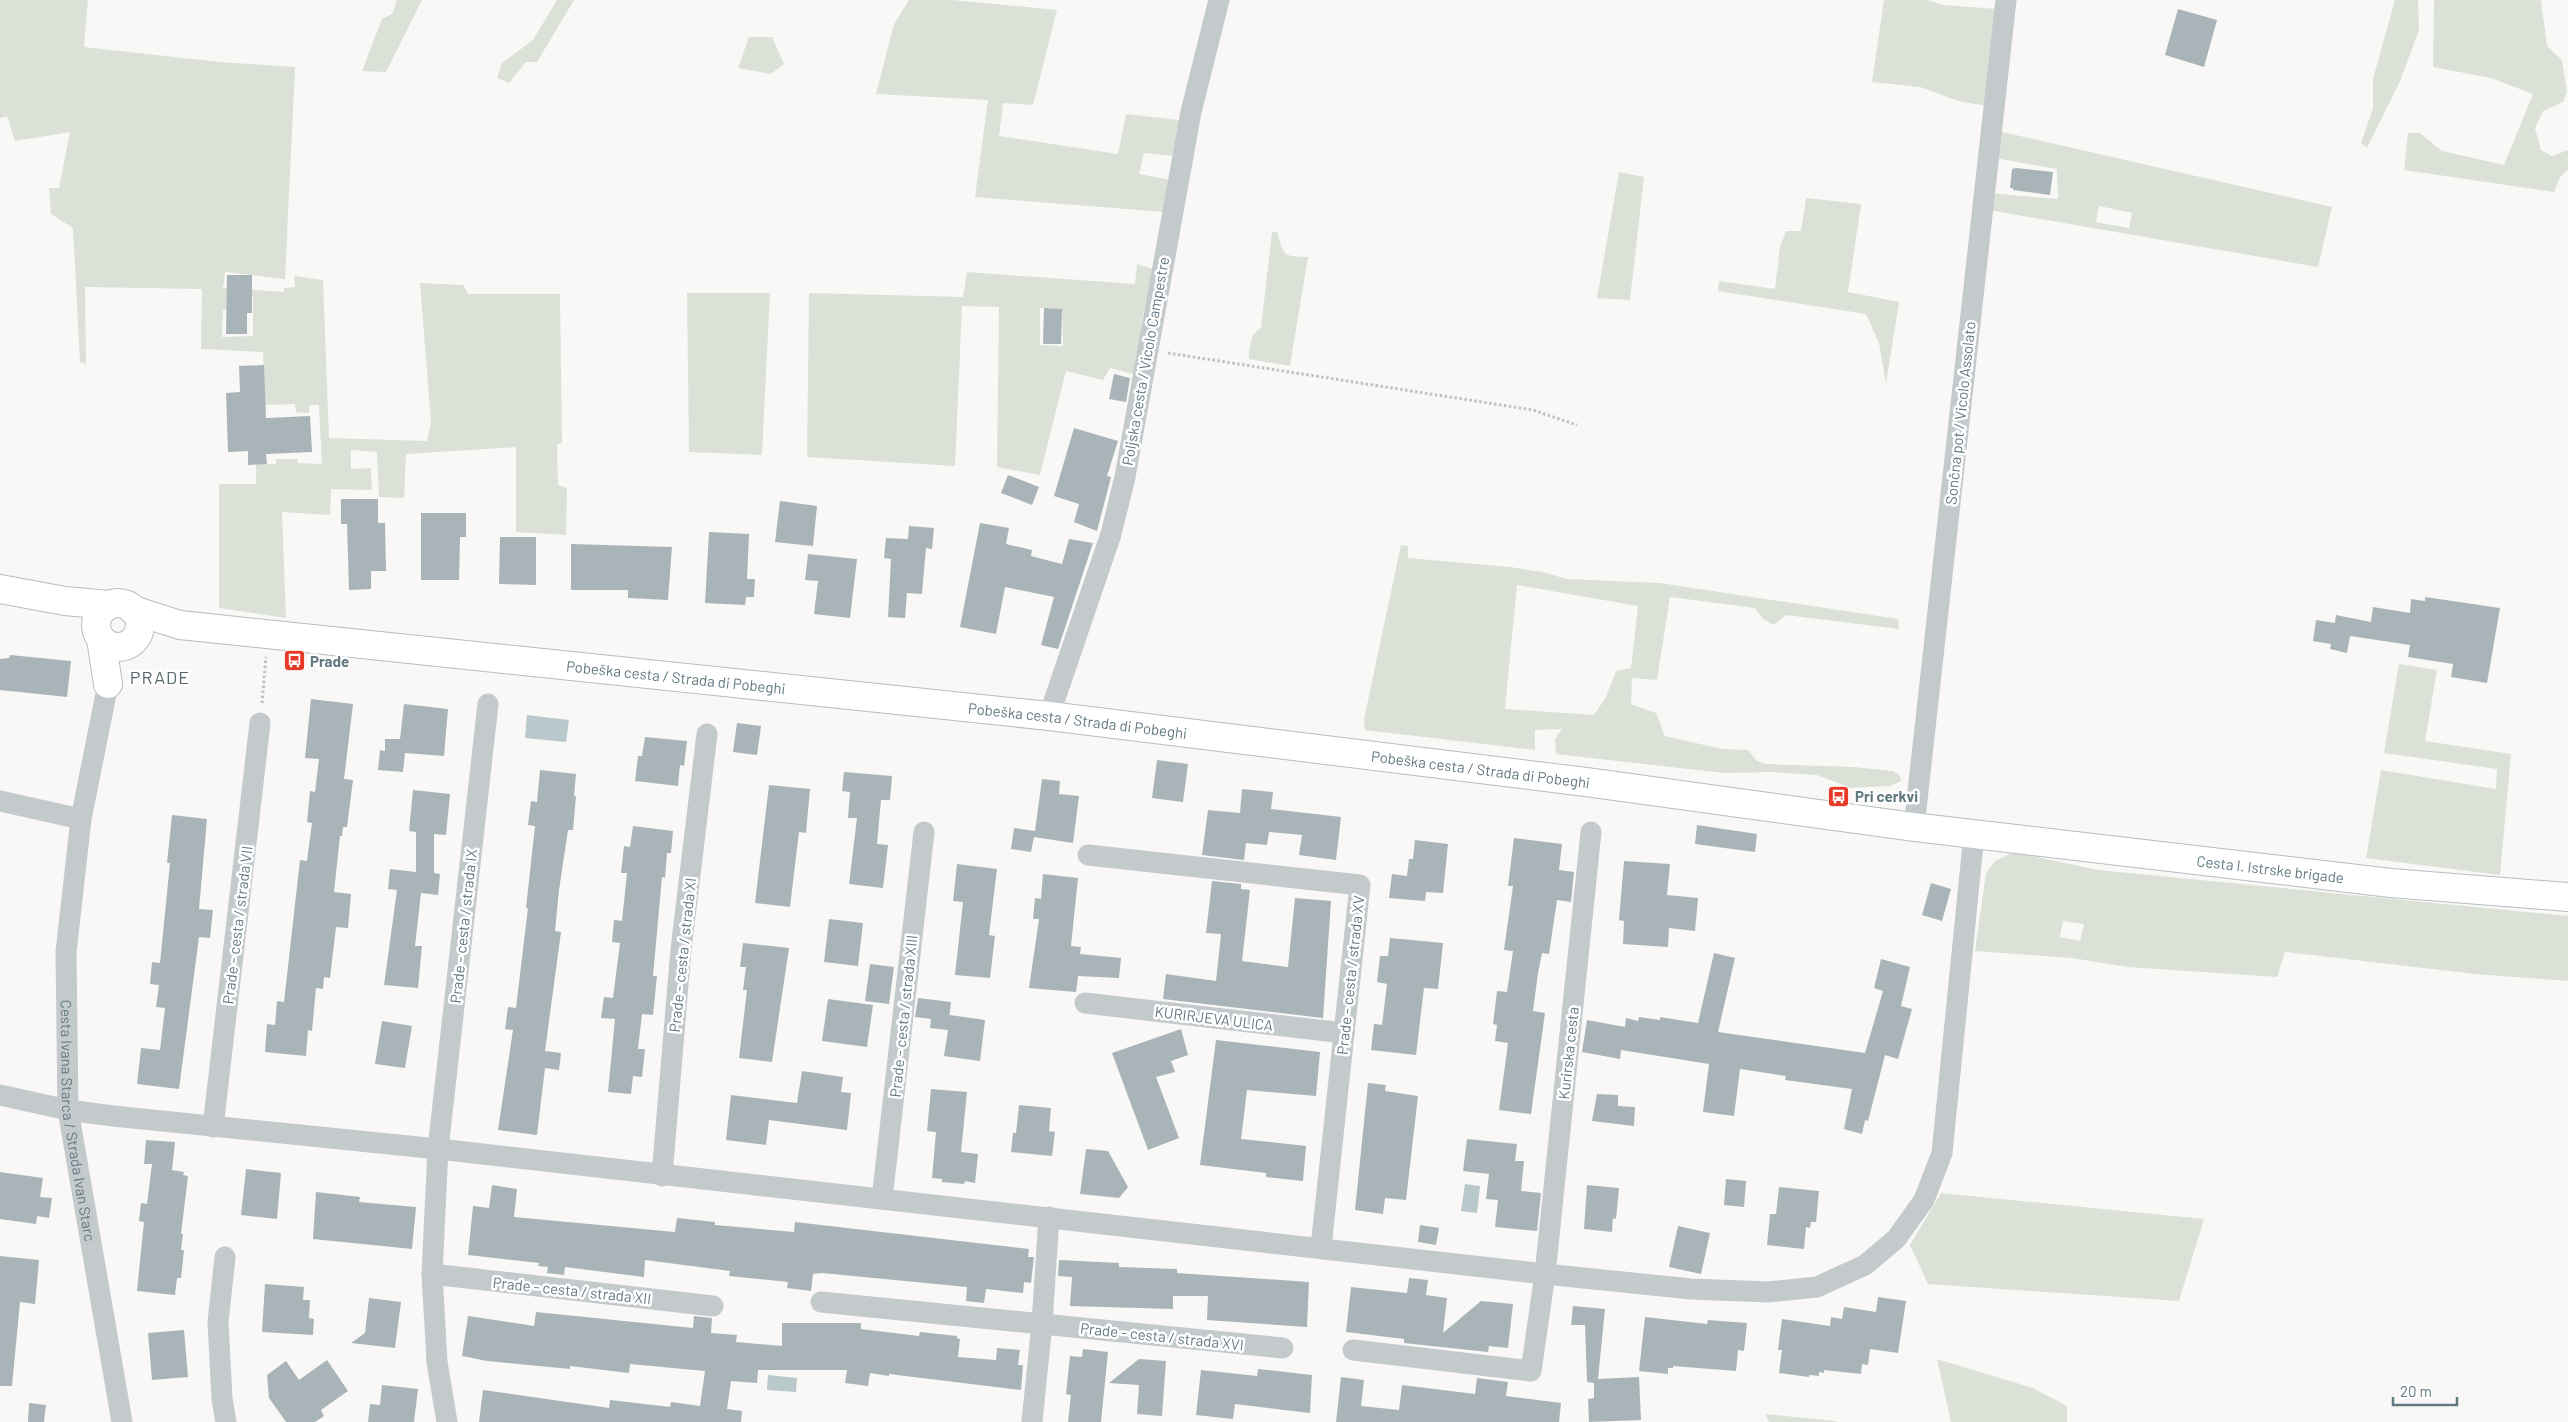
<svg xmlns="http://www.w3.org/2000/svg" width="2568" height="1422" font-family="Barlow,sans-serif">
<style>
.green{fill:#dbe1d7;fill-rule:evenodd}
.water{fill:#b9c8ca}
.building{fill:#a9b4b8}
.lines{fill:none;stroke-linecap:round;stroke-linejoin:round}
.secondary-casing{stroke:#b6bdc0;stroke-width:30}
.path{stroke:#bec1c3;stroke-width:3;stroke-dasharray:2.5 2.5;stroke-linecap:butt}
.street{stroke:#c4c9cc;stroke-width:21}
.secondary{stroke:#fff;stroke-width:28}
.labels{text-anchor:middle;dominant-baseline:central;stroke-width:5;stroke-linejoin:round;paint-order:stroke}
.street-label{font-size:15px;fill:#637982;stroke:#fff}
.poi-label{font-size:15px;font-weight:bold;fill:#637982;stroke:#fff;text-anchor:start}
.quarter-label{font-size:18px;letter-spacing:1px;fill:#55666d;stroke:#fff}
</style>
<rect width="100%" height="100%" fill="#f9f8f6"/>
<g class="green">
<path d="M0 0H88L84 47 220 62 295 67 285 279 225 272 223 288 284 292V288L295 287 294 276 323 280 329 438 427 441 431 422 420 283 463 285 468 294H560L562 443 557 444 558 485 567 488 566 535 516 532V447L406 454 404 498 379 497 377 452 351 450V469L371 468 372 490 331 489 330 515 282 512 286 618 219 608V484H256V464H276V459H297L298 463 322 464 319 405H309V413L296 412 295 404 265 405 263 352 201 349 202 289 85 287 86 364 80 362 73 228 51 214 49 188H59L70 132 15 141 7 116 0 118ZM233 295 253 296V336L222 337 223 310 232 309Z"/>
<path d="M397 0H422L386 72 362 71 382 19 392 14Z"/>
<path d="M557 0H574L537 62H526L509 83 497 78 502 63 533 40Z"/>
<path d="M909 0H952L1057 10 1033 105 1003 103 999 136 1118 154 1126 114 1179 120 1174 156 1144 153 1139 174 1172 180 1164 212 975 197 988 100 876 94 894 24Z"/>
<path d="M1884 0H1927L1944 5 1997 9 1987 106 1958 101 1920 87 1872 82Z"/>
<path d="M2395 0H2418L2419 30 2400 81 2367 148 2361 143 2373 108V79Z"/>
<path d="M2434 0H2541L2547 46 2562 60 2567 92 2563 102 2543 111 2535 128 2541 150 2552 156 2568 150V170L2560 177 2554 192 2404 170 2408 133H2420L2442 151 2504 165 2533 94 2491 78 2433 67Z"/>
<path d="M749 37H772L784 64 771 74 738 68Z"/>
<path d="M1998 131 2332 207 2318 267 1988 210 1989 193 2058 199 2057 169 1995 158ZM2099 206 2132 213 2129 228 2096 222Z"/>
<path d="M1619 172 1644 177 1630 300 1597 298Z"/>
<path d="M1806 198 1861 204 1848 292 1899 302 1886 384 1879 343 1866 314 1718 291 1719 281 1775 289 1780 247 1786 231H1801Z"/>
<path d="M1272 232H1277C1284 257 1283 256 1308 257L1290 366 1249 359C1249 347 1250 334 1261 328Z"/>
<path d="M1137 264 1153 269 1142 321 1136 375 1110 368 1103 380 1066 371 1040 475 997 467 999 307 962 306 955 466 807 457 809 293 963 297 967 272 1135 284ZM1040 308 1062 309 1063 346 1040 345Z"/>
<path d="M687 293H770L762 455 689 452Z"/>
<path d="M1401 545 1408 546V558L1510 567 1542 572 1567 579 1660 583 1898 619 1899 629 1786 615 1774 625 1763 619 1755 608 1670 597 1657 680 1632 678 1631 704 1656 713 1665 736 1722 749 1748 750 1757 761 1766 764 1854 767 1893 771 1900 776 1901 781 1890 786 1851 788 1817 775 1771 772 1724 773 1556 754 1555 739 1562 729 1535 730V750L1365 730 1364 719ZM1517 585 1638 606 1631 668 1616 671 1606 697 1594 715 1505 709Z"/>
<path d="M2399 664 2437 670 2425 741 2511 754 2500 875 2366 858 2381 770 2496 789 2497 769 2384 753Z"/>
<path d="M2013 852 2098 870 2568 916V981L2475 974 2285 952 2277 977 2128 967 2072 958 1975 951 1986 873 1995 861ZM2063 921 2084 924 2080 941 2060 937Z"/>
<path d="M1941 1193 2204 1219 2179 1301 1928 1284 1910 1245Z"/>
<path d="M1937 1359 2033 1388 2067 1406V1422H1951Z"/>
<path d="M1765 1414 1835 1421 1837 1422H1769Z"/>
</g>
<g class="water">
<path d="M527 715 569 720 566 742 525 738Z"/>
<path d="M1465 1184 1480 1186 1477 1213 1461 1211Z"/>
<path d="M768 1375 797 1378 796 1392 767 1390Z"/>
</g>
<g class="building">
<path d="M2178 9 2217 20 2204 67 2165 55Z"/>
<path d="M2016 168 2053 172 2050 195 2013 190V188H2010L2012 169Z"/>
<path d="M227 275H252V313H247V334H226Z"/>
<path d="M1044 308 1062 309 1061 344H1043Z"/>
<path d="M264 365 266 418 310 416 312 452 266 454 267 464 248 465V451L228 452 226 393 240 392 239 366Z"/>
<path d="M1114 374 1130 378 1126 402 1109 399Z"/>
<path d="M1074 428 1118 441 1107 476 1111 477 1097 531 1074 522 1079 504 1054 496Z"/>
<path d="M1008 475 1039 487 1032 505 1001 493Z"/>
<path d="M341 499H378V523H385L386 571H371V589L349 590 347 524H341Z"/>
<path d="M780 501 817 506 813 546 775 542Z"/>
<path d="M421 513H466V537H460L459 580H421Z"/>
<path d="M980 523 1009 528 1006 544 1032 550 1031 556 1062 564 1069 539 1093 543 1058 649 1041 645 1054 597 1005 587 996 634 960 627Z"/>
<path d="M909 526 934 528 932 549 926 548 922 594 907 593 905 618 888 617 891 559 884 558 886 538 908 539Z"/>
<path d="M709 532 749 534 747 579H755L754 597H746L745 605 705 603Z"/>
<path d="M500 537H536V585L499 584Z"/>
<path d="M571 544 672 547 668 600 628 598V590H571Z"/>
<path d="M808 554 857 559 850 618 814 614 818 581 805 580Z"/>
<path d="M2425 597 2500 608 2487 683 2451 677 2453 664 2408 657 2410 645 2350 636 2347 653 2330 649 2331 644 2313 641 2316 620 2335 623 2336 615 2371 622 2373 607 2410 613 2411 599 2425 601Z"/>
<path d="M10 655 71 661 67 697 0 690V659L9 658Z"/>
<path d="M311 699 353 704 344 779 353 780 347 827H343L342 836H340L334 892 351 894 348 928 336 927 330 978 324 977 323 989 316 988 312 1031 308 1030 306 1056 265 1052 267 1024 275 1025 277 1001 284 1002 300 860 307 861 312 823 307 822 310 791 315 792 319 759 305 758Z"/>
<path d="M404 704 448 709 444 756 405 753 403 772 378 770 380 750 385 751V739H400Z"/>
<path d="M737 723 761 726 757 755 733 752Z"/>
<path d="M645 737 687 741 684 766 680 765 678 786 635 781 638 756H642Z"/>
<path d="M1157 760 1188 764 1183 802 1152 798Z"/>
<path d="M540 770 576 774 574 796H576L573 830H568L559 890 555 931 561 932 545 1051 561 1053 559 1070 545 1068 537 1135 498 1130 513 1030 505 1029 508 1007 516 1008 528 908H526L535 826 528 825 531 801 537 802Z"/>
<path d="M844 772 892 776 890 800H881L877 844 888 845 883 888 849 884 857 818H848L850 792 842 791Z"/>
<path d="M1042 779 1060 781 1059 794 1079 796 1073 843 1034 837 1031 852 1011 849 1014 828 1035 831Z"/>
<path d="M769 785 810 789 806 833 799 832 790 907 755 903Z"/>
<path d="M1242 789 1273 792 1271 809 1341 817 1336 860 1299 855 1302 835 1269 832 1267 845 1246 843 1244 860 1202 855 1208 810 1240 813Z"/>
<path d="M413 790 450 794 446 835 434 834V873L440 874 438 895 421 893 415 946H422L418 988 384 985 397 890 388 889 390 869 416 872V832L409 831Z"/>
<path d="M172 815 207 819 199 909 213 910 210 938 199 937 179 1089 137 1084 141 1048 160 1050 165 1008 156 1007 159 985 150 984 152 962 160 963 170 863H167Z"/>
<path d="M1697 825 1757 834 1755 852 1695 844Z"/>
<path d="M633 826 673 831 671 853H667L665 878 662 877 653 976H657L653 1015 642 1014 638 1049H645L642 1077 633 1076 631 1094 608 1092 615 1019 601 1018 604 997 613 998 620 943 612 942 614 920 622 921 627 873H621L624 846 630 847Z"/>
<path d="M1514 838 1562 844 1559 870 1574 872 1571 902 1557 900 1549 954 1542 953 1538 973 1533 1011 1545 1013 1531 1114 1499 1110 1508 1043 1495 1041 1497 1025 1493 1024 1497 991 1507 992 1513 951 1504 950 1513 886H1508Z"/>
<path d="M1415 840 1448 844 1443 893 1426 892 1425 901 1389 898 1392 874 1407 876 1409 859H1413Z"/>
<path d="M1624 861 1670 864 1667 895 1698 898 1695 931 1669 928 1668 947 1623 944 1624 921 1619 920Z"/>
<path d="M957 864 997 869 989 935 995 936 990 978 955 975 963 902 953 901Z"/>
<path d="M1043 874 1078 878 1071 946 1081 947 1080 954 1121 958 1119 978 1078 976 1076 992 1029 988 1039 919H1033L1035 898 1041 899Z"/>
<path d="M1212 881 1241 884V889L1250 890 1242 961 1288 967 1295 898 1331 901 1323 1018 1163 999 1166 974 1216 981 1221 934 1206 933Z"/>
<path d="M1931 883 1951 889 1942 921 1922 915Z"/>
<path d="M829 919 863 923 858 966 824 962Z"/>
<path d="M1390 938 1443 943 1438 989 1424 988 1416 1055 1371 1050 1374 1024 1382 1025 1387 984 1377 982 1380 956H1388Z"/>
<path d="M743 943 789 948 772 1062 739 1058 747 990H743L746 967H740Z"/>
<path d="M1714 953 1735 958 1718 1032 1865 1053 1883 991 1874 988 1881 959 1910 967 1901 1006 1912 1009 1898 1059 1885 1055 1868 1121 1865 1120 1862 1134 1844 1129 1852 1089 1785 1080 1786 1076 1740 1069 1734 1116 1703 1112 1709 1064 1621 1050 1620 1059 1582 1052 1587 1020 1625 1027 1626 1018 1638 1021 1639 1017 1660 1020V1017L1698 1023Z"/>
<path d="M870 964 894 967 889 1004 865 1001Z"/>
<path d="M918 998 951 1002 949 1021 950 1015 985 1020 980 1061 944 1056 948 1030 930 1028 931 1019 915 1017Z"/>
<path d="M828 999 873 1005 867 1047 822 1041Z"/>
<path d="M382 1021 412 1026 405 1068 375 1064Z"/>
<path d="M1181 1029 1188 1055 1171 1061 1175 1072 1156 1077 1179 1138 1148 1150 1112 1053Z"/>
<path d="M1216 1040 1320 1052 1316 1096 1247 1090 1241 1139 1306 1146 1303 1181 1266 1177V1173L1200 1165Z"/>
<path d="M802 1071 843 1077 841 1092 851 1093 847 1130 769 1120 766 1145 726 1140 731 1095 797 1103Z"/>
<path d="M1368 1083 1386 1085 1385 1091 1418 1096 1406 1200 1385 1198 1383 1214 1355 1210Z"/>
<path d="M931 1089 967 1092 961 1152 978 1154 975 1183 965 1181 964 1184 942 1182V1179L932 1178 936 1132 927 1131Z"/>
<path d="M1597 1094 1618 1095V1106L1635 1107 1634 1126 1592 1121Z"/>
<path d="M1019 1105 1051 1108 1049 1131 1055 1132 1052 1156 1011 1152 1013 1133H1016Z"/>
<path d="M1467 1139 1517 1144 1515 1161H1524L1521 1191 1541 1193 1537 1231 1495 1227 1498 1200 1486 1199 1489 1174 1463 1171Z"/>
<path d="M146 1140 175 1142 172 1170 184 1172 183 1175 188 1176 181 1234H183L181 1250H184L181 1278H177L175 1295 137 1291 144 1222 139 1221 141 1203 147 1204 152 1164H144Z"/>
<path d="M1086 1149 1108 1151 1128 1187 1119 1198 1080 1194Z"/>
<path d="M246 1169 281 1173 277 1219 241 1215Z"/>
<path d="M0 1172 43 1178 40 1197 52 1198 49 1218 37 1216 36 1224 0 1219Z"/>
<path d="M1726 1179 1746 1181 1744 1207 1724 1205Z"/>
<path d="M492 1185 517 1189 514 1217 675 1232 677 1218 715 1222V1225L794 1232 795 1222 1029 1249 1028 1257H1034L1031 1283 1024 1282 1023 1293 986 1289 984 1303 966 1301 967 1287 822 1273 813 1274 811 1291 787 1288 788 1282 729 1276 730 1271 645 1260 644 1277 565 1267 564 1275 547 1273 548 1267 538 1266 539 1263 468 1255 473 1206 489 1208Z"/>
<path d="M1587 1185 1619 1188 1616 1219 1613 1218 1612 1232 1584 1229Z"/>
<path d="M1779 1187 1819 1191 1816 1222H1811L1810 1228 1806 1227 1804 1249 1767 1245 1770 1214H1776Z"/>
<path d="M316 1192 360 1197 359 1202 416 1207 412 1249 313 1239Z"/>
<path d="M1420 1225 1439 1228 1436 1245 1418 1242Z"/>
<path d="M1678 1226 1710 1233 1701 1274 1669 1267Z"/>
<path d="M0 1256 39 1260 35 1304 20 1302 12 1386H0Z"/>
<path d="M1059 1260 1119 1263V1267L1177 1269V1273L1309 1282 1307 1327 1207 1320 1208 1296H1173V1309L1070 1306 1072 1277 1058 1276Z"/>
<path d="M1409 1278 1428 1280 1426 1295 1447 1298 1443 1333 1481 1301 1513 1304 1508 1348 1489 1346 1488 1352 1441 1347 1404 1343V1339L1346 1332 1351 1287 1407 1293Z"/>
<path d="M265 1284 304 1287 303 1300H310L309 1318 314 1319 313 1335 262 1332Z"/>
<path d="M1878 1297 1906 1301 1898 1353 1870 1349 1868 1365 1862 1364 1861 1374 1824 1370V1373L1819 1372V1376L1809 1375V1377L1779 1373 1782 1350H1778L1782 1319 1830 1326 1831 1317 1842 1319 1844 1307 1876 1312Z"/>
<path d="M369 1298 401 1302 395 1348 351 1343 365 1333Z"/>
<path d="M1573 1306 1605 1309 1598 1379 1639 1377 1641 1420 1589 1422 1588 1399 1594 1398V1383L1587 1382 1585 1325H1571Z"/>
<path d="M536 1312 693 1328 694 1316 712 1318 711 1333 737 1335 736 1342 782 1346V1323H861V1329L919 1336 920 1332 957 1336V1338L960 1339 958 1357 996 1360 997 1348 1020 1350 1018 1365H1023L1021 1390 889 1374V1376L870 1373 868 1386 845 1383 847 1370H758L757 1383 731 1381 727 1409 742 1411 741 1422H479L483 1390 609 1408 610 1400 670 1407 671 1402 700 1406 705 1371 630 1364 629 1373 570 1366V1369L487 1361 462 1356 468 1316 534 1326Z"/>
<path d="M1645 1317 1707 1324 1708 1320 1747 1323 1744 1351 1738 1350 1736 1371 1673 1366V1368H1668V1374L1639 1371Z"/>
<path d="M184 1330 188 1377 152 1380 148 1333Z"/>
<path d="M1083 1349 1108 1352 1101 1422H1068L1071 1395 1066 1394 1070 1356 1082 1357Z"/>
<path d="M1139 1359 1166 1361 1162 1416 1137 1414 1139 1385 1109 1383Z"/>
<path d="M327 1360 348 1391 321 1410 324 1416 315 1422H286L269 1398 267 1375 286 1361 299 1380Z"/>
<path d="M1258 1369 1312 1375 1310 1413 1235 1404 1233 1419 1196 1415 1201 1370 1257 1376Z"/>
<path d="M1341 1377 1364 1380 1361 1406 1399 1410 1402 1385 1475 1394 1477 1378 1508 1382 1506 1396 1561 1403 1559 1422H1336Z"/>
<path d="M382 1385 418 1389 414 1422H368L370 1404 380 1405Z"/>
<path d="M29 1403 46 1405 44 1422H28Z"/>
</g>
<g class="lines">
<defs>
<g id="secondary">
<path d="M0 589 65 601 109 605"/>
<circle cx="118" cy="625" r="22"/>
<path id="s2" d="M133 610 180 625 1049 716 1586 782 1914 827 2391 883 2568 897"/>
<path d="M101 639 108 684"/>
</g>
</defs>
<use href="#secondary" class="secondary-casing"/>
<g class="path">
<path d="M1168 353 1533 410 1577 425"/>
<path d="M262 703 266 657"/>
</g>
<g class="street">
<path id="s1" d="M108 684 81 819 66 952 68 1110 122 1422"/>
<path d="M1049 716 1111 534 1125 477 1191 112 1219 0"/>
<path d="M0 801 81 819"/>
<path d="M1914 827 2006 0"/>
<path d="M1088 855 1360 885 1321 1247"/>
<path d="M1085 1003 1344 1033"/>
<path d="M0 1095 68 1110 113 1116 438 1149 1545 1274 1691 1289 1768 1292 1817 1287 1865 1265 1896 1239 1924 1200 1942 1153 1974 834"/>
<path d="M213 1127 260 723"/>
<path d="M662 1176 681 949 707 734"/>
<path d="M882 1199 924 832"/>
<path d="M225 1257 218 1322 222 1399 226 1422"/>
<path d="M432 1274 713 1306"/>
<path d="M821 1302 1283 1348"/>
<path d="M1353 1350 1531 1371 1545 1274 1591 832"/>
<path d="M447 1422 437 1362 432 1274 438 1149 488 704"/>
<path d="M1032 1422 1042 1323 1049 1217"/>
</g>
<use href="#secondary" class="secondary"/>
</g>
<defs>
<symbol id="bus-square" viewBox="-11 -11 22 22"><rect x="-9" y="-9" width="18" height="18" rx="4" fill="#e73a28" stroke="#fff"/><path d="M-5-6H5V4H4V6H2V4H-2V6H-4V4H-5ZM-3.5-4V0h7V-4ZM-3.5 1.2v1.5H-2V1.2ZM2 1.2v1.5H3.5V1.2Z" fill="#fff"/></symbol>
</defs>
<g fill-rule="evenodd">
<use href="#bus-square" x="282" y="648" width="25" height="25"/>
<use href="#bus-square" x="1826" y="784" width="25" height="25"/>
</g>
<g class="labels">
<g class="street-label">
<text transform="translate(1145 361) rotate(-80)">Poljska cesta / Vicolo Campestre</text>
<text transform="translate(1960 413) rotate(-84)">Sončna pot / Vicolo Assolato</text>
<text stroke="none"><textPath href="#s2" startOffset="548">Pobeška cesta / Strada di Pobeghi</textPath></text>
<text stroke="none"><textPath href="#s2" startOffset="952">Pobeška cesta / Strada di Pobeghi</textPath></text>
<text stroke="none"><textPath href="#s2" startOffset="1358">Pobeška cesta / Strada di Pobeghi</textPath></text>
<text stroke="none"><textPath href="#s2" startOffset="2154">Cesta I. Istrske brigade</textPath></text>
<text transform="translate(237 925) rotate(-83)">Prade - cesta / strada VII</text>
<text transform="translate(463 926) rotate(-84)">Prade - cesta / strada IX</text>
<text transform="translate(682 955) rotate(-84)">Prade - cesta / strada XI</text>
<text transform="translate(1350 975) rotate(-84)">Prade - cesta / strada XV</text>
<text transform="translate(903 1016) rotate(-84)">Prade - cesta / strada XIII</text>
<text transform="translate(1214 1018) rotate(7)">KURIRJEVA ULICA</text>
<text transform="translate(1568 1053) rotate(-84)">Kurirska cesta</text>
<text stroke="none"><textPath href="#s1" startOffset="441">Cesta Ivana Starca / Strada Ivan Starc</textPath></text>
<text transform="translate(572 1290) rotate(6)">Prade - cesta / strada XII</text>
<text transform="translate(1162 1336) rotate(6)">Prade - cesta / strada XVI</text>
</g>
<g class="poi-label">
<text x="310" y="661">Prade</text>
<text x="1855" y="796">Pri cerkvi</text>
</g>
<g class="quarter-label">
<text x="160" y="677">PRADE</text>
</g>
</g>
<path d="M2393 1397v8h64v-8" fill="none" stroke="#637982" stroke-width="2.5"/>
<text x="2400" y="1397" font-size="15" fill="#637982" stroke="#ffffff" stroke-width="4" paint-order="stroke">20 m</text>
</svg>
